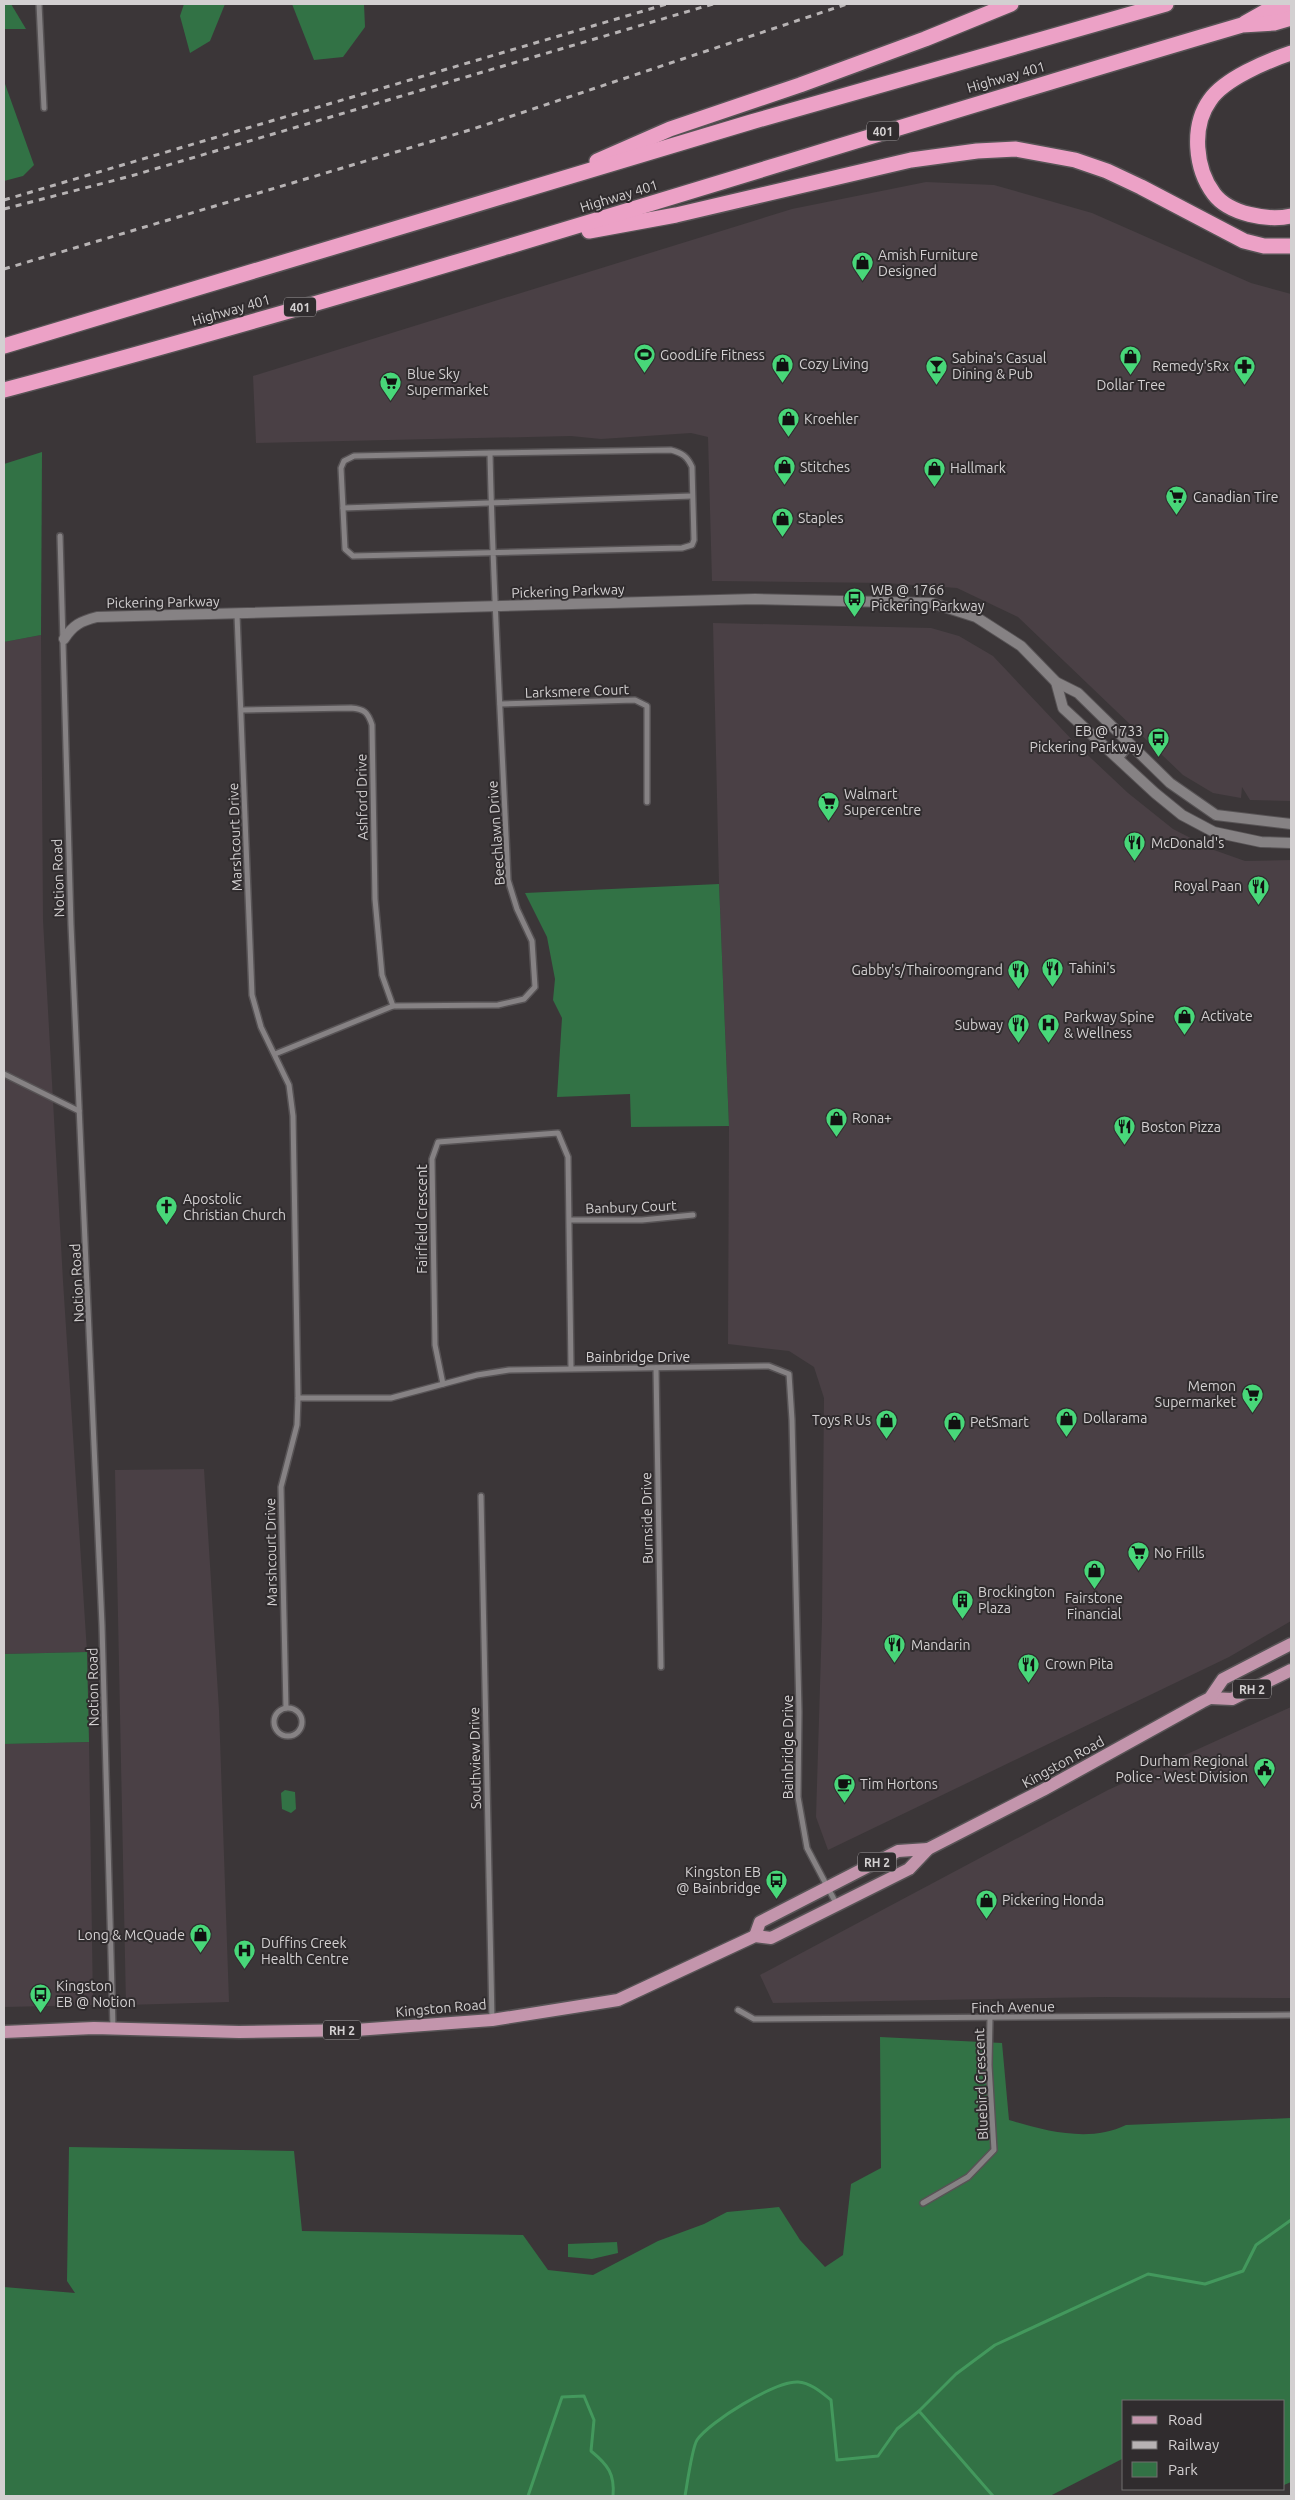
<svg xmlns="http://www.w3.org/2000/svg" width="1295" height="2500" font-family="Ubuntu,sans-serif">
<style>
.built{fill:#4a4045}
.green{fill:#327245}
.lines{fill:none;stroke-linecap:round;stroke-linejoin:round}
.stream{stroke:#43995d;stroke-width:3}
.street-casing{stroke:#575355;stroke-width:8}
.secondary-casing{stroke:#575355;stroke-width:12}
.primary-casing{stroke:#575355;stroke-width:15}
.highway-casing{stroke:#575355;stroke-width:18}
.street{stroke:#868284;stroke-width:5}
.secondary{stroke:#868284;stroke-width:10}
.primary{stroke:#c395ac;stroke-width:12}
.highway{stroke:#eca1c6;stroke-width:15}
.rail{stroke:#b7b3b4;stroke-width:3;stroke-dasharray:6 6;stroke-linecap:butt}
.labels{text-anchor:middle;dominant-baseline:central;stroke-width:4;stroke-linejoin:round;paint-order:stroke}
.shield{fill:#302c2e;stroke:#a29fa0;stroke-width:1}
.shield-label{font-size:12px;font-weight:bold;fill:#d3d0d1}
.street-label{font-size:14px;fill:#d3d0d1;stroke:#302c2e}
.poi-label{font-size:14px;fill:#d3d0d1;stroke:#302c2e;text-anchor:start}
</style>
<rect width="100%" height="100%" fill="#3b3638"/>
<g class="built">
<path d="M926 182 994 185 1092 213 1251 283 1291 294V801L1250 800 1242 787 1241 798 1213 793 1183 775 1018 617 957 588 886 583 712 581 708 437 691 433 601 439 571 436 256 443 253 376 792 209Z"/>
<path d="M713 623 931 628 959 636 993 656 1076 744 1128 793 1173 829 1214 850 1245 861 1291 860V1621L1229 1657 828 1850 816 1817 822 1620 824 1398 814 1367 789 1351 728 1344 729 1126 719 884Z"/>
<path d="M41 635 43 920 63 1281 87 1652 4 1654V642Z"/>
<path d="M204 1469 219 1710 229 2002 126 2005 115 1470Z"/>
<path d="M1291 1707V1998L1103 1997 773 2003 760 1975 1108 1790Z"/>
<path d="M89 1742 93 2005 4 2007V1744Z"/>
</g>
<g class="green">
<path d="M4 4H11L26 29H4Z"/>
<path d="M184 4H225L210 41 190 53 180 16Z"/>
<path d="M292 4H364L365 27 343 57 314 60Z"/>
<path d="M4 81 34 165 23 176 4 181Z"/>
<path d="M42 452 41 635 4 642V464Z"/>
<path d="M719 884 729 1126 631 1127 630 1094 557 1097 562 1018 553 1000 555 979 547 937 525 893Z"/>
<path d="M87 1652 89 1742 4 1744V1654Z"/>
<path d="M285 1790 295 1792 296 1809 291 1813 282 1809 281 1793Z"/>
<path d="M880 2037 1002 2043 1009 2120C1045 2131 1090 2143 1126 2125L1291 2118V2482L1284 2485V2401H1124V2458L1050 2496H4V2287L75 2293 67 2281 69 2147 294 2151 302 2231 523 2235 548 2270 593 2275 658 2241 704 2224 727 2212 779 2207 800 2240 825 2267 843 2255 851 2184 881 2168Z"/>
<path d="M617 2242 618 2253 592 2259 568 2257V2244Z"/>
</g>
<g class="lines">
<g class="stream">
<path d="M919 2411 993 2496"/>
<path d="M528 2496 562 2397 584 2396 594 2420 591 2451C608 2465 615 2474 613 2496"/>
<path d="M685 2496C687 2485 692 2448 697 2440 709 2422 775 2381 798 2382 811 2383 821 2392 831 2400L837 2460 878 2456 897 2429 919 2411 956 2374 995 2345 1148 2274 1205 2284 1243 2271 1256 2245 1291 2220"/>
</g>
<defs>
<g id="street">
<path d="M39 4 44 108"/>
<path d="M343 508 692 496"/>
<path d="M60 536 71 925 102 1625 113 2028"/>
<path d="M237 615 252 995 261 1027 289 1085 293 1116 298 1398H391L477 1375 509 1370 769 1366 789 1374 792 1420 799 1712 798 1797 807 1848 837 1905"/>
<path d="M500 704 635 700 647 706V802"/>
<path d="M243 710 351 708C364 709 368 712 372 725L375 899 382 975 393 1006"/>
<path d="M1120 759 1130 746"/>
<path d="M275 1054 393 1006 498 1005 524 999 535 987 532 941 517 909 508 880C502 737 493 595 490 453L671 450C682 453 687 456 692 467L694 540 692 545 682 548 353 556 345 549 341 468 344 461 354 456 490 453"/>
<path d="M4 1074 79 1111"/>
<path d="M571 1220H642L693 1215"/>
<path d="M656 1368 661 1667"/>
<path d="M443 1384 435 1345 432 1159 438 1142 558 1133 568 1157 571 1368"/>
<path d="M481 1496 492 2020"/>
<circle cx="288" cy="1722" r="14"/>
<path d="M286 1708 281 1487 297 1425 298 1398"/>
<path d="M738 2010 754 2019 1291 2015"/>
<path d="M923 2203 968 2177 994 2150 989 2065 990 2018"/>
</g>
<g id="secondary">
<path d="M64 639C73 625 81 621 97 617L755 599 932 603 976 617 1021 646 1056 682 1078 693 1170 783 1216 815 1291 824"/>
<path d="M1056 682 1063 708 1155 793 1182 815 1214 832 1261 842 1291 843"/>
</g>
<g id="primary">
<path d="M1210 1698 1232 1699 1291 1670"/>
<path d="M755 1936 760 1922 898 1851 928 1849"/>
<path d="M4 2032 94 2028 239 2032 356 2030 492 2020 618 2000 755 1936 771 1938 909 1869 928 1849 1043 1790 1202 1702 1210 1698 1223 1679 1291 1644"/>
</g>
<g id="highway">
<path d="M1245 23 1268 10 1288 4"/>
<path d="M1291 53C1267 61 1224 79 1210 100 1191 126 1195 169 1214 194 1229 214 1268 221 1291 216"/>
<path d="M597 161 670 129 800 85 925 39 1011 4"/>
<path d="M589 231 676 215 911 160 977 151 1016 149 1075 160 1107 171 1141 187 1244 241 1264 246H1291"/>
<path d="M4 346 751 122 1166 4"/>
<path d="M4 390C420 280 829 146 1242 25L1274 23 1291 18"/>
</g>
</defs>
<use href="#street" class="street-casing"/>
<use href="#secondary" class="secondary-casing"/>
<use href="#primary" class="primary-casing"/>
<use href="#highway" class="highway-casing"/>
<use href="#street" class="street"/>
<use href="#secondary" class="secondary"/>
<use href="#primary" class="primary"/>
<use href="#highway" class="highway"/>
<g class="rail">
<path d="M4 200 667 4"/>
<path d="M4 209 131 176 713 4"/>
<path d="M4 269 473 129 847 4"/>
</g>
</g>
<defs>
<symbol id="shop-pin" viewBox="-11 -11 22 30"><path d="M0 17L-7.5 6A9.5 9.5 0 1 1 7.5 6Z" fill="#48d779" stroke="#302c2e"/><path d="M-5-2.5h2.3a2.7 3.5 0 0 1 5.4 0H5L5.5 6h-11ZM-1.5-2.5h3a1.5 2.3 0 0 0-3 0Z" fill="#111"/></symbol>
<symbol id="stadium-pin" viewBox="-11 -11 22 30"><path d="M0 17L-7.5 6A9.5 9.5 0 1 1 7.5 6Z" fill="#48d779" stroke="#302c2e"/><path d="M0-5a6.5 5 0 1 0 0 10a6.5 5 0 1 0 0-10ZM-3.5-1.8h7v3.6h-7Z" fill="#111"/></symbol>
<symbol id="bar-pin" viewBox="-11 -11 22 30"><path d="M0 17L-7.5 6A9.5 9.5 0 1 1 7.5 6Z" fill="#48d779" stroke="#302c2e"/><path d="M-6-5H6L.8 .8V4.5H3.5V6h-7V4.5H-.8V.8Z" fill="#111"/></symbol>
<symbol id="pharmacy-pin" viewBox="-11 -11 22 30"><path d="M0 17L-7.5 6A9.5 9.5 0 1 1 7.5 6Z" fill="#48d779" stroke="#302c2e"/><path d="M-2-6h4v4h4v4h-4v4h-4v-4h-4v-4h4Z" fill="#111"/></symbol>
<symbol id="supermarket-pin" viewBox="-11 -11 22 30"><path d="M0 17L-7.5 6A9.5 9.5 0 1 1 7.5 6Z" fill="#48d779" stroke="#302c2e"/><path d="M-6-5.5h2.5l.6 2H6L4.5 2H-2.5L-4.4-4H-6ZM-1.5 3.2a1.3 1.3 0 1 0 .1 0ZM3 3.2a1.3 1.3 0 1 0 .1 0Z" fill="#111"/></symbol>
<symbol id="bus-pin" viewBox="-11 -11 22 30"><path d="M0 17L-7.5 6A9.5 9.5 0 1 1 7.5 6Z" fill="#48d779" stroke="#302c2e"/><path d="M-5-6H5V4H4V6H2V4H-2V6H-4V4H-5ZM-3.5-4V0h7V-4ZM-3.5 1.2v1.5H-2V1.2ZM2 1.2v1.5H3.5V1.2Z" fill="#111"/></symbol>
<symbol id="restaurant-pin" viewBox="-11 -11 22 30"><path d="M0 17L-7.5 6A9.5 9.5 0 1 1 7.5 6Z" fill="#48d779" stroke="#302c2e"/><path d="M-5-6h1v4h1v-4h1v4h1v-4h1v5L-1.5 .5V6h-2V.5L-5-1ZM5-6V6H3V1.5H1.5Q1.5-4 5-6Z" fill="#111"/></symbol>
<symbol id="hospital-pin" viewBox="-11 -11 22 30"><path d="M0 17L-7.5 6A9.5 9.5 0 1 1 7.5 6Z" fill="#48d779" stroke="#302c2e"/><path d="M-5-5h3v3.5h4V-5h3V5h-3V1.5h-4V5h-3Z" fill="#111"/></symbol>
<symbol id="church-pin" viewBox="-11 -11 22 30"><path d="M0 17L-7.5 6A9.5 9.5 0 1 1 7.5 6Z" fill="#48d779" stroke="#302c2e"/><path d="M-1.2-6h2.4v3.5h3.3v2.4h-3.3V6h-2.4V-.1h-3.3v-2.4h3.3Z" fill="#111"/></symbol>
<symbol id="building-pin" viewBox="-11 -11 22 30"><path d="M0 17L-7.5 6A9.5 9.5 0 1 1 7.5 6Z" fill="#48d779" stroke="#302c2e"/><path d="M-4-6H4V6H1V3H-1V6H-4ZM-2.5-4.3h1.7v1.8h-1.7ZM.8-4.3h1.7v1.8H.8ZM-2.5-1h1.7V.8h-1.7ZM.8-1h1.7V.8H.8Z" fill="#111"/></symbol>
<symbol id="civic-pin" viewBox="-11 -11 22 30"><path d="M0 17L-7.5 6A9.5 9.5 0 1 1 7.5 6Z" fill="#48d779" stroke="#302c2e"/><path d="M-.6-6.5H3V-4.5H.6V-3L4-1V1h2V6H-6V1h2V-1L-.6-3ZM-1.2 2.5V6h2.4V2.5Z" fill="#111"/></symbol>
<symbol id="cafe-pin" viewBox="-11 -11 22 30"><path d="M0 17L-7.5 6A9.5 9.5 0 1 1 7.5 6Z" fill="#48d779" stroke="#302c2e"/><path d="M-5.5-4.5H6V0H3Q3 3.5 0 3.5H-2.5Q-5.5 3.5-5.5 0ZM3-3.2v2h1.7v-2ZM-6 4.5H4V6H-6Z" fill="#111"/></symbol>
</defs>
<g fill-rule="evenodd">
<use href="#shop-pin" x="850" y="250" width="25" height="34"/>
<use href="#stadium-pin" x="632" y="342" width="25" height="34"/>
<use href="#shop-pin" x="1118" y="344" width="25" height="34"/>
<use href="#shop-pin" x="770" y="352" width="25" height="34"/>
<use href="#bar-pin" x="924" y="354" width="25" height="34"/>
<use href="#pharmacy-pin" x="1232" y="354" width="25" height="34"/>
<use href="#supermarket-pin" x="378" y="370" width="25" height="34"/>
<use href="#shop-pin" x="776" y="406" width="25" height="34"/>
<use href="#shop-pin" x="772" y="454" width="25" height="34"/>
<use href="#shop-pin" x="922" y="456" width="25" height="34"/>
<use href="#supermarket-pin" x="1164" y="484" width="25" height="34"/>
<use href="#shop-pin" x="770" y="506" width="25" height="34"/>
<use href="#bus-pin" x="842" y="586" width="25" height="34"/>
<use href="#bus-pin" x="1146" y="726" width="25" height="34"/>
<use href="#supermarket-pin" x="816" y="790" width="25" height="34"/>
<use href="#restaurant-pin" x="1122" y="830" width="25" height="34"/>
<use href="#restaurant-pin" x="1246" y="874" width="25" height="34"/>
<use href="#restaurant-pin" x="1040" y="956" width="25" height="34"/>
<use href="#restaurant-pin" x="1006" y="958" width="25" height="34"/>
<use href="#shop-pin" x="1172" y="1004" width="25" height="34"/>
<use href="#restaurant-pin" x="1006" y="1012" width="25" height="34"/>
<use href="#hospital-pin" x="1036" y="1012" width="25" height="34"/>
<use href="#shop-pin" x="824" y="1106" width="25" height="34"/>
<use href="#restaurant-pin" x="1112" y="1114" width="25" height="34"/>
<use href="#church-pin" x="154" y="1194" width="25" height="34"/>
<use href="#supermarket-pin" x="1240" y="1382" width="25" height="34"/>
<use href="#shop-pin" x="1054" y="1406" width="25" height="34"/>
<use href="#shop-pin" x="874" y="1408" width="25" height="34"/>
<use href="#shop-pin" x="942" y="1410" width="25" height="34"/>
<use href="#supermarket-pin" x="1126" y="1540" width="25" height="34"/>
<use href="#shop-pin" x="1082" y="1558" width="25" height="34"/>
<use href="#building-pin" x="950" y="1588" width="25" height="34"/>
<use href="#restaurant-pin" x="882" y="1632" width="25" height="34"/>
<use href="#restaurant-pin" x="1016" y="1652" width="25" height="34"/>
<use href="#civic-pin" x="1252" y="1756" width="25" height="34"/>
<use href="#cafe-pin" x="832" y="1772" width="25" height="34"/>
<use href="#bus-pin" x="764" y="1868" width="25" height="34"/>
<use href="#shop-pin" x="974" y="1888" width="25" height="34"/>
<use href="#shop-pin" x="188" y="1922" width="25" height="34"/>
<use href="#hospital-pin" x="232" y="1938" width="25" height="34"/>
<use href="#bus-pin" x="28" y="1982" width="25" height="34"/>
</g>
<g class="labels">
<g class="shield">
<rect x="867" y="121.5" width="32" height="19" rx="4"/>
<rect x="284" y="297.5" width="32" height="19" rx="4"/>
<rect x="1233" y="1679.5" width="38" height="19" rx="4"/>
<rect x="858" y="1852.5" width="38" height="19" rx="4"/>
<rect x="323" y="2020.5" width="38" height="19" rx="4"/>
</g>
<g class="shield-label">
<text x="883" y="131">401</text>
<text x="300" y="307">401</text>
<text x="1252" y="1689">RH 2</text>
<text x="877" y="1862">RH 2</text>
<text x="342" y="2030">RH 2</text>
</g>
<g class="street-label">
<text transform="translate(1006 77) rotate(-16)">Highway 401</text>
<text transform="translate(619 196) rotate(-17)">Highway 401</text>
<text transform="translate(231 310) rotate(-16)">Highway 401</text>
<text transform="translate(568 591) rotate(-2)">Pickering Parkway</text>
<text transform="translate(163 602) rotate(-1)">Pickering Parkway</text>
<text transform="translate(577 691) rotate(-2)">Larksmere Court</text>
<text transform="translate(362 797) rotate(-91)">Ashford Drive</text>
<text transform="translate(496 833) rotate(-94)">Beechlawn Drive</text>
<text transform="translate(235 837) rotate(-92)">Marshcourt Drive</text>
<text transform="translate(58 878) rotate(-92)">Notion Road</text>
<text transform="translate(631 1207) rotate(-2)">Banbury Court</text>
<text transform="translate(422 1219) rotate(-90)">Fairfield Crescent</text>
<text transform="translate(77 1283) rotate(-93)">Notion Road</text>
<text x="638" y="1357">Bainbridge Drive</text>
<text transform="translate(647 1518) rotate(-91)">Burnside Drive</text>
<text transform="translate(271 1552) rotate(-91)">Marshcourt Drive</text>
<text transform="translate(93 1687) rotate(-91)">Notion Road</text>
<text transform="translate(788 1747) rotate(-90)">Bainbridge Drive</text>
<text transform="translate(475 1758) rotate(-91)">Southview Drive</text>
<text transform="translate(1063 1762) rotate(-29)">Kingston Road</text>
<text transform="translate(1013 2007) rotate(-1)">Finch Avenue</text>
<text transform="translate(441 2008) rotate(-5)">Kingston Road</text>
<text transform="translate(981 2084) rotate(-92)">Bluebird Crescent</text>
</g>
<g class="poi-label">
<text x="878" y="255">Amish Furniture<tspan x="878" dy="16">Designed</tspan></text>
<text x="660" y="355">GoodLife Fitness</text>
<text x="952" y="358">Sabina's Casual<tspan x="952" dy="16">Dining &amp; Pub</tspan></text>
<text x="799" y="364">Cozy Living</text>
<text x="1229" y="366" text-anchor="end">Remedy'sRx</text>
<text x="407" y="374">Blue Sky<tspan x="407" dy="16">Supermarket</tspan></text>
<text x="1131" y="385" text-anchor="middle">Dollar Tree</text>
<text x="804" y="419">Kroehler</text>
<text x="800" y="467">Stitches</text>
<text x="950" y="468">Hallmark</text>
<text x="1193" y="497">Canadian Tire</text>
<text x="798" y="518">Staples</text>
<text x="871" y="590">WB @ 1766<tspan x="871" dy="16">Pickering Parkway</tspan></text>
<text x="1143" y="731" text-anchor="end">EB @ 1733<tspan x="1143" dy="16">Pickering Parkway</tspan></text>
<text x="844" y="794">Walmart<tspan x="844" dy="16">Supercentre</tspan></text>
<text x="1151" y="843">McDonald's</text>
<text x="1242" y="886" text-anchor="end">Royal Paan</text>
<text x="1069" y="968">Tahini's</text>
<text x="1003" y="970" text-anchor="end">Gabby's/Thairoomgrand</text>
<text x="1201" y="1016">Activate</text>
<text x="1064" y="1017">Parkway Spine<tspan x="1064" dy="16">&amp; Wellness</tspan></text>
<text x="1003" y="1025" text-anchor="end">Subway</text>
<text x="852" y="1118">Rona+</text>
<text x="1141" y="1127">Boston Pizza</text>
<text x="183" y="1199">Apostolic<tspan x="183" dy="16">Christian Church</tspan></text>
<text x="1236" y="1386" text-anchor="end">Memon<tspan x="1236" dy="16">Supermarket</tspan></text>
<text x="1083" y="1418">Dollarama</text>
<text x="871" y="1420" text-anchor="end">Toys R Us</text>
<text x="970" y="1422">PetSmart</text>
<text x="1154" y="1553">No Frills</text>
<text x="978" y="1592">Brockington<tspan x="978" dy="16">Plaza</tspan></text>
<text x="1094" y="1598" text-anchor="middle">Fairstone<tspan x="1094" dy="16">Financial</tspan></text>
<text x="911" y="1645">Mandarin</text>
<text x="1045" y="1664">Crown Pita</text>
<text x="1248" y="1761" text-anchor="end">Durham Regional<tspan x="1248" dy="16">Police - West Division</tspan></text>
<text x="860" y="1784">Tim Hortons</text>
<text x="761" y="1872" text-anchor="end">Kingston EB<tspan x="761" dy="16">@ Bainbridge</tspan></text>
<text x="1002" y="1900">Pickering Honda</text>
<text x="185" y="1935" text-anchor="end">Long &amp; McQuade</text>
<text x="261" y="1943">Duffins Creek<tspan x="261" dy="16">Health Centre</tspan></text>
<text x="56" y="1986">Kingston<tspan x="56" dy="16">EB @ Notion</tspan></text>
</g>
</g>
<rect width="1295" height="2500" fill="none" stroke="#d3d0d1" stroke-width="10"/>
<rect x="1122" y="2400" width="162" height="90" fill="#302c2e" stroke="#716e6f"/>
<rect x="1132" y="2416" width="25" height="8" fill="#c395ac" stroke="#716e6f"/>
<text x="1168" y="2425" font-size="15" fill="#d3d0d1">Road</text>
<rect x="1132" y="2441" width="25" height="8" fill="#b7b3b4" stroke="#716e6f"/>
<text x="1168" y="2450" font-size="15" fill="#d3d0d1">Railway</text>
<rect x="1132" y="2462" width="25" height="15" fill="#327245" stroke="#716e6f"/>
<text x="1168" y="2475" font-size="15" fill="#d3d0d1">Park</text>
</svg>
